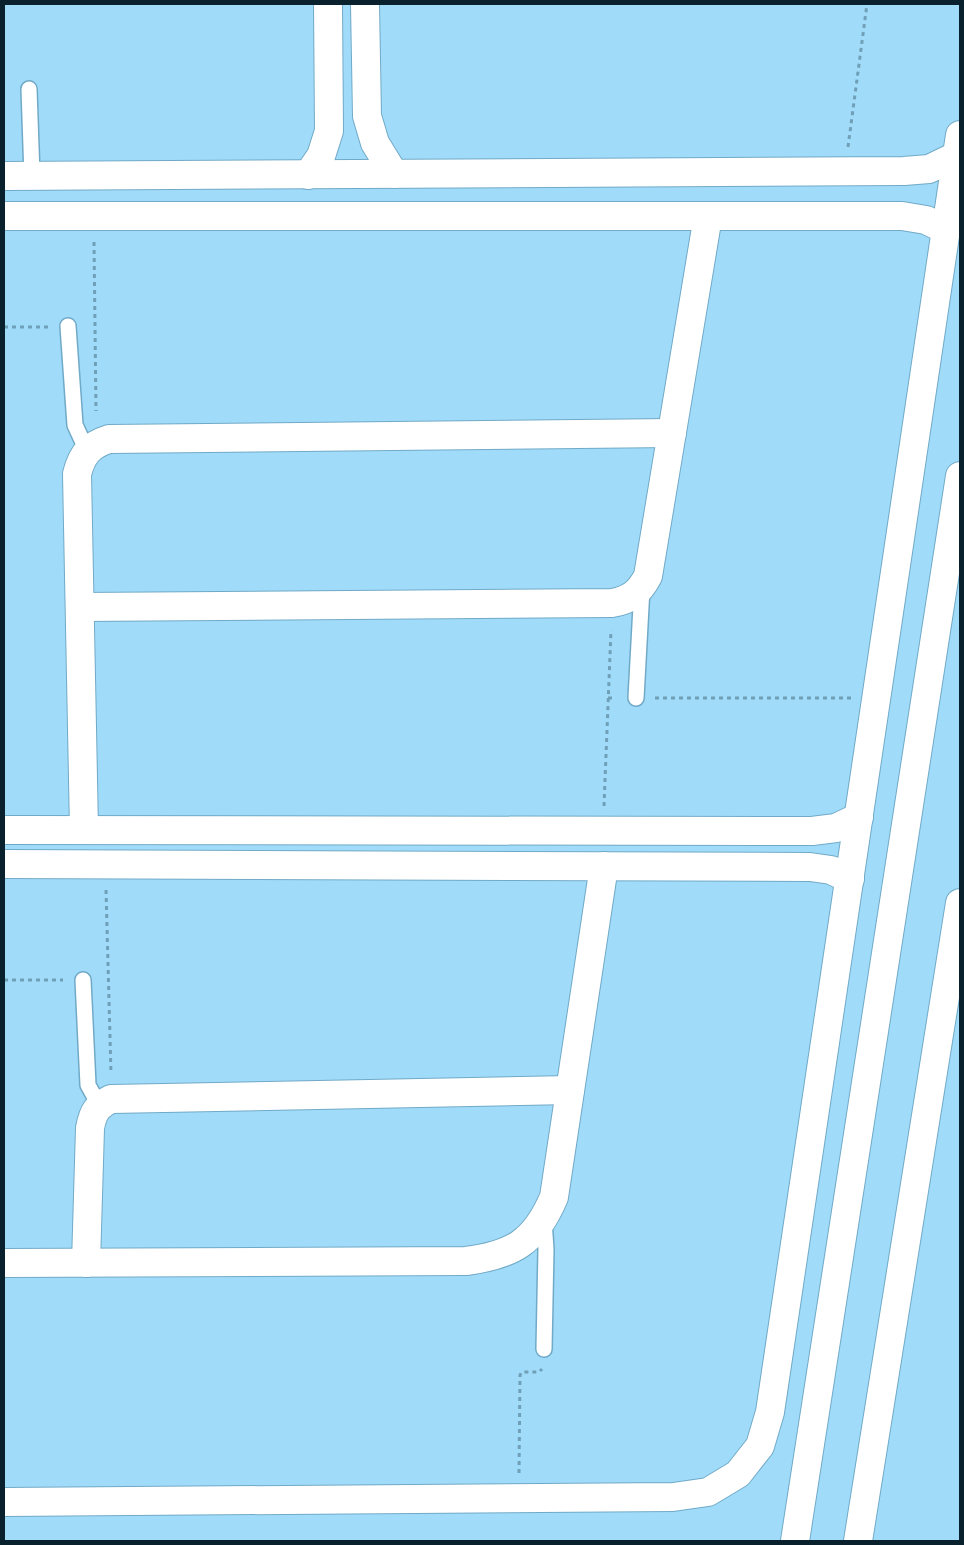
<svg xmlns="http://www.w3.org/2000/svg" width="964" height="1545" font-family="Cabin,sans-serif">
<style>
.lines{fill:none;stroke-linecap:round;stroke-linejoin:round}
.lane-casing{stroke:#71aac7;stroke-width:18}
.street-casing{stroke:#71aac7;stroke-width:30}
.secondary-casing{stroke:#71aac7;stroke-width:30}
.path{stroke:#70a0b8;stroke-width:3;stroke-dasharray:4 4;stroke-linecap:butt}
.lane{stroke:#fff;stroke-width:15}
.street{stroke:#fff;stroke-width:28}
.secondary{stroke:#fff;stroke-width:28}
</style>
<rect width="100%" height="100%" fill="#a0dbf9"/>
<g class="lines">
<defs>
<g id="lane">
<path d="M29 89 32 176"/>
<path d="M68 326 75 425 87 451"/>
<path d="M636 698 642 588"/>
<path d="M83 980 88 1085 99 1105"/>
<path d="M544 1221 546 1249 544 1349"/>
</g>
<g id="street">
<path d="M365 4 367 116 375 143 394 174"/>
<path d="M308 175 321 156 329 131 328 4"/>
<path d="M4 176 904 171 929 169 958 155"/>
<path d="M4 216H902L926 220 947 230"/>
<path d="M80 607 612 603C630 600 639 593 648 576L708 216"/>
<path d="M4 830 812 831 836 828 859 817"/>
<path d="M84 830 77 474C82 454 90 445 109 439L672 433"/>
<path d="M4 864 810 867 831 870 850 879"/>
<path d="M4 1263 466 1261C513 1255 535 1242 554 1197L604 866"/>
<path d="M86 1263 90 1128C93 1112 97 1106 111 1099L570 1090"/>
<path d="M4 1502 673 1497 708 1492 738 1474 760 1446 770 1412 960 135"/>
</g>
<g id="secondary">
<path d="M795 1541 960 476"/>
<path d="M858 1541 960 903"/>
</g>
</defs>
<use href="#lane" class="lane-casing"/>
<use href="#street" class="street-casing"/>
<use href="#secondary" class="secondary-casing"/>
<g class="path">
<path d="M848 147 867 4"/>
<path d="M94 242 96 411"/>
<path d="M4 327H49"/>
<path d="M608 698H616"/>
<path d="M655 698H851"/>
<path d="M604 806 611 630"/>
<path d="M106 890 111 1074"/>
<path d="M4 980H63"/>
<path d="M519 1473 520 1375 522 1372H539L542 1369"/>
</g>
<use href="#lane" class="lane"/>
<use href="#street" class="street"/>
<use href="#secondary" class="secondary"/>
</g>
<rect width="964" height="1545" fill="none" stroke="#08212c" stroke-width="10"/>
</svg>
